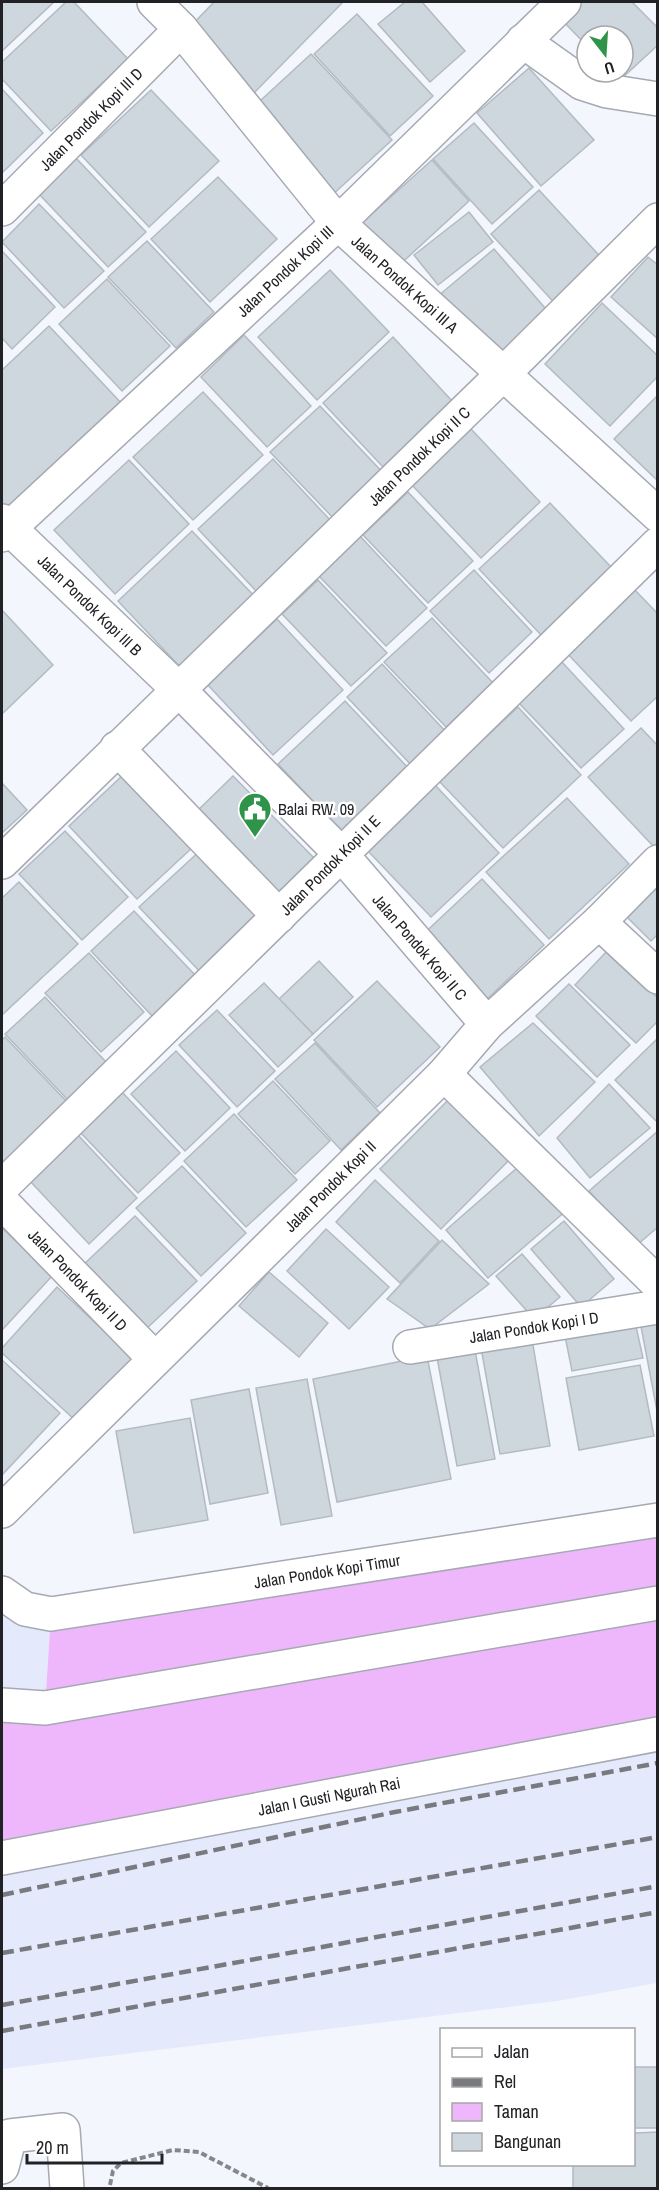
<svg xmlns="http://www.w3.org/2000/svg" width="659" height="2190" font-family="'Archivo Narrow',sans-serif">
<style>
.built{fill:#e4eafb}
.green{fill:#eeb7fc}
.building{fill:#ced6de;stroke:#b3bbc2;stroke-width:1.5}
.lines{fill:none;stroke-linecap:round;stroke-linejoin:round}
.street-casing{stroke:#a6a9b2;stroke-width:36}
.primary-casing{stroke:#a6a9b2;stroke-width:36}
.path{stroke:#86878d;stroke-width:4;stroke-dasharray:6 3;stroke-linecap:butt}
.street{stroke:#fff;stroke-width:33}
.primary{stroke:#fff;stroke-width:33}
.rail{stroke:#787a7f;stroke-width:4.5;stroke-dasharray:12 6;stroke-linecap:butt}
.labels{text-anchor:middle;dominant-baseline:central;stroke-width:5;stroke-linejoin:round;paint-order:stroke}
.street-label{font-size:16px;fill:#212225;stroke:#fff}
.poi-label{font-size:16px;fill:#212225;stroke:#fff;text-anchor:start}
</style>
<rect width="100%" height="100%" fill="#f4f6fe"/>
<g class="built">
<path d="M2 1593 51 1614 45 1708 2 1705Z"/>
<path d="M657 1734V1983L557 2001 2 2069V1859Z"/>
</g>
<path class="green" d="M657 1520V1727L2 1858V1705L45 1707 51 1614Z"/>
<g class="building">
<path d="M2 2H54L2 51Z"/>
<path d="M66 2H74L128 59 51 131 2 79V62Z"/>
<path d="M214 2H343L254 93 188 29Z"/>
<path d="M405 2H422L465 51 430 82 378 24Z"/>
<path d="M577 2H632L658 28V45L620 80 612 72H623V36H587V46L560 18Z"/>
<path d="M357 14 433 96 390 136 314 54Z"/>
<path d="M311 54 392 140 329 198 249 111Z"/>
<path d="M529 68 594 140 541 186 477 113Z"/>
<path d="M2 89 43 133 2 173Z"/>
<path d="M151 90 219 161 149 227 81 155Z"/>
<path d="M474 123 533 187 492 224 433 159Z"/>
<path d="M76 158 146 232 108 267 38 193Z"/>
<path d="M432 160 469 201 394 270 356 228Z"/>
<path d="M218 177 277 239 210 302 151 239Z"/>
<path d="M539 190 608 265 560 309 491 234Z"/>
<path d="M39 204 104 271 64 308 2 242Z"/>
<path d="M469 212 493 242 438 285 414 255Z"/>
<path d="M147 241 214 312 176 348 108 277Z"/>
<path d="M494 249 552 316 496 364 438 296Z"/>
<path d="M2 251 55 307 12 349 2 338Z"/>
<path d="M648 257 658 265V339L611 297Z"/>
<path d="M330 270 389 332 317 400 258 337Z"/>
<path d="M107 279 170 346 122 391 59 324Z"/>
<path d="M602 303 658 356V376L610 426 545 364Z"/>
<path d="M49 326 123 405 2 519V370Z"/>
<path d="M244 335 311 406 267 447 201 377Z"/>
<path d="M393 337 453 402 383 467 323 403Z"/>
<path d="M203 392 263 455 193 520 133 457Z"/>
<path d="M658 395V481L614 439Z"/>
<path d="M320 406 387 477 338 523 270 452Z"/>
<path d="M471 429 540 502 481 558 411 484Z"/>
<path d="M273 459 332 522 257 592 198 529Z"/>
<path d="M129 460 189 524 115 594 54 530Z"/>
<path d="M408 492 473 561 428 603 363 535Z"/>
<path d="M550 503 612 568 541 635 479 569Z"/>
<path d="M192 531 259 601 184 671 118 601Z"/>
<path d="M360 536 427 608 386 646 318 575Z"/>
<path d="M474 570 532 632 489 673 430 611Z"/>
<path d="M318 580 387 653 351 686 282 614Z"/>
<path d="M633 588 658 614V696L631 721 565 651Z"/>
<path d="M2 610 53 665 2 714Z"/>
<path d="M432 618 493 683 446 727 384 662Z"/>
<path d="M277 619 343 690 273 755 207 684Z"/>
<path d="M561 661 624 729 581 768 517 701Z"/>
<path d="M382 664 449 735 414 768 347 697Z"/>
<path d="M345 701 412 772 345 835 278 764Z"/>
<path d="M518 707 581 775 503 848 439 781Z"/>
<path d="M641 728 658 746V846L655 848 588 777Z"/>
<path d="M125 773 194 846 137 899 69 826Z"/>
<path d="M233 776 317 861 277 900 193 815Z"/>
<path d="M2 783 27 810 2 833Z"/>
<path d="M435 785 499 853 431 917 367 850Z"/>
<path d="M567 798 629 864 549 939 486 872Z"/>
<path d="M65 831 128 897 82 940 19 874Z"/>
<path d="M203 848 266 915 203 975 139 907Z"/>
<path d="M482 879 544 945 480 1006 417 940Z"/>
<path d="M19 882 78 944 2 1015V898Z"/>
<path d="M658 884V934L651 941 620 910Z"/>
<path d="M134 911 197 977 154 1018 91 951Z"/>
<path d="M607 951 658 998V1021L636 1043 575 985Z"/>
<path d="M89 953 144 1012 101 1052 45 993Z"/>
<path d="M319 961 353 997 313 1034 279 999Z"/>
<path d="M377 981 440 1047 377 1107 314 1040Z"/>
<path d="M264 983 313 1034 278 1067 229 1015Z"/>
<path d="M569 984 630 1045 597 1077 536 1016Z"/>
<path d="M45 997 107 1063 68 1100 5 1034Z"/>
<path d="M217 1010 275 1071 237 1107 179 1045Z"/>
<path d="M533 1023 595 1082 539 1136 480 1067Z"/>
<path d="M5 1037 71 1106 2 1171V1040Z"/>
<path d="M658 1038V1123L615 1080Z"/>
<path d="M315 1043 380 1113 341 1150 275 1079Z"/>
<path d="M176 1051 230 1108 185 1151 131 1094Z"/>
<path d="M273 1081 330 1141 295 1174 238 1114Z"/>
<path d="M609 1084 650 1128 590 1178 557 1138Z"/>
<path d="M121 1091 180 1153 138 1193 79 1131Z"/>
<path d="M454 1094 515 1154 441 1229 380 1169Z"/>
<path d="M234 1114 297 1180 246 1227 184 1161Z"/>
<path d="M658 1131V1227L637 1245 589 1191Z"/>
<path d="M77 1134 137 1198 89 1244 29 1180Z"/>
<path d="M525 1161 567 1210 488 1278 446 1230Z"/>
<path d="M182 1166 246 1233 201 1276 136 1208Z"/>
<path d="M375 1180 439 1241 400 1283 336 1222Z"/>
<path d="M135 1216 197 1281 144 1331 82 1266Z"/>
<path d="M564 1221 614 1279 581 1307 531 1249Z"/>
<path d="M2 1228 53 1275 2 1330Z"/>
<path d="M326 1229 389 1287 349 1329 287 1271Z"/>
<path d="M442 1240 489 1284 430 1329 387 1299Z"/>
<path d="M522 1254 560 1297 534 1319 496 1276Z"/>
<path d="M269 1272 328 1323 299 1357 239 1306Z"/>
<path d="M57 1287 134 1359 76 1421 2 1353V1348Z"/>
<path d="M658 1312V1416L639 1316Z"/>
<path d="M635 1322 643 1358 572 1371 565 1336Z"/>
<path d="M531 1333 550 1446 500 1454 480 1342Z"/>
<path d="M474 1345 495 1459 457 1466 436 1352Z"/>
<path d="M427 1356 451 1479 337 1502 313 1379Z"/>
<path d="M2 1360 60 1413 2 1475Z"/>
<path d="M640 1365 654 1436 579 1450 566 1378Z"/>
<path d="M307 1379 332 1516 281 1525 256 1388Z"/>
<path d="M249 1389 268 1493 210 1504 191 1400Z"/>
<path d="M190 1418 208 1520 134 1533 116 1431Z"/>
<rect x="634" y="2067" width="24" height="61"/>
<path d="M658 2132V2188H573V2164H634V2133Z"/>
</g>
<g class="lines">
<defs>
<g id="street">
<path d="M154 2 181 29 338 223 658 515"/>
<path d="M523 41 582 83 607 91 658 99"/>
<path d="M2 209 181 29"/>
<path d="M2 521 178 689 341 854 487 1024"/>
<path d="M2 535 338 223 564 2"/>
<path d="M117 748 279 916"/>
<path d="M2 862 503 374 658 220"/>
<path d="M599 922 658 977"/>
<path d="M444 1074 658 1284"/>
<path d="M2 1187 658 544"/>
<path d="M2 1202 155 1359"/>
<path d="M410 1347 658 1307"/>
<path d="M2 1511 444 1074 487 1024 599 922 658 862"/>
<path d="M2 1593 25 1609 51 1614 658 1520"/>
<path d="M2 2167 10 2136 63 2130 67 2188"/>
</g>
<g id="primary">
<path d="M2 1705 45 1708 658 1603"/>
<path d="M2 1858 658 1734"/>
</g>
</defs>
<use href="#street" class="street-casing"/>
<use href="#primary" class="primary-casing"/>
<path class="path" d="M110 2185 113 2171 121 2163 173 2150 199 2152 268 2188"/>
<use href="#street" class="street"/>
<use href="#primary" class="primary"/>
<g class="rail">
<path d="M2 1895 395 1812 658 1763"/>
<path d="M2 1953 658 1837"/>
<path d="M2 2005 658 1886"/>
<path d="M2 2031 658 1912"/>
</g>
</g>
<defs>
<symbol id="civic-pin" viewBox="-11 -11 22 30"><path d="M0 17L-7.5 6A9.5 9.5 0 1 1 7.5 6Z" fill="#2f9449" stroke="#fff"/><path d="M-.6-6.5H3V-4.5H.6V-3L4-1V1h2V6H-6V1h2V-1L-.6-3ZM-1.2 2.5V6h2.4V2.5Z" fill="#fff"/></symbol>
</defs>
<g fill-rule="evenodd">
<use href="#civic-pin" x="236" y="790" width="38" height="52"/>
</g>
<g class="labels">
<g class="street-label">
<text transform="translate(91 119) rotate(-45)">Jalan Pondok Kopi III D</text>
<text transform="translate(285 271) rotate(-43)">Jalan Pondok Kopi III</text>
<text transform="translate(405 284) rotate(42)">Jalan Pondok Kopi III A</text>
<text transform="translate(419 456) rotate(-44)">Jalan Pondok Kopi II C</text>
<text transform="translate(90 605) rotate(44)">Jalan Pondok Kopi III B</text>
<text transform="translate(330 865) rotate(-45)">Jalan Pondok Kopi II E</text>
<text transform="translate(420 947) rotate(49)">Jalan Pondok Kopi II C</text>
<text transform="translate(330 1186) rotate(-45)">Jalan Pondok Kopi II</text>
<text transform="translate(78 1280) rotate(46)">Jalan Pondok Kopi II D</text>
<text transform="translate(534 1327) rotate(-9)">Jalan Pondok Kopi I D</text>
<text transform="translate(327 1571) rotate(-9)">Jalan Pondok Kopi Timur</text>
<text transform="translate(329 1796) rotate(-11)">Jalan I Gusti Ngurah Rai</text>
</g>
<g class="poi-label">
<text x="278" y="809">Balai RW. 09</text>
</g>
</g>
<rect width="659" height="2190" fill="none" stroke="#212225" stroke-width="6"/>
<rect x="440" y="2028" width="195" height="138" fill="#ffffff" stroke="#a6a7a8" stroke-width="1.5"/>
<rect x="452" y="2048" width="30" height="9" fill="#ffffff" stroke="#a6a7a8" stroke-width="1.5"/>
<text x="494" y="2058" font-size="18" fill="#212225">Jalan</text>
<rect x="452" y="2078" width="30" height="9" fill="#787a7f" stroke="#a6a7a8" stroke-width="1.5"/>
<text x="494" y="2088" font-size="18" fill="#212225">Rel</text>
<rect x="452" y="2103" width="30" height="18" fill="#eeb7fc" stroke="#a6a7a8" stroke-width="1.5"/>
<text x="494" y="2118" font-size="18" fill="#212225">Taman</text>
<rect x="452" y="2133" width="30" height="18" fill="#ced6de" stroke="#a6a7a8" stroke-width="1.5"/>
<text x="494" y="2148" font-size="18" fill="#212225">Bangunan</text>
<g transform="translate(605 54) rotate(163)"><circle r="28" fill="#ffffff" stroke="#a6a7a8" stroke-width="1.5"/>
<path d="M0-4.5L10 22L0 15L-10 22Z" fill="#2f9449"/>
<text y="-9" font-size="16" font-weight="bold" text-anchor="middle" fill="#212225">U</text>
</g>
<path d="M27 2154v9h135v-9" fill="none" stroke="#212225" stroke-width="3"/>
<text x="36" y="2154" font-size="18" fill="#212225" stroke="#ffffff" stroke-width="4.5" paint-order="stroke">20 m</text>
</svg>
